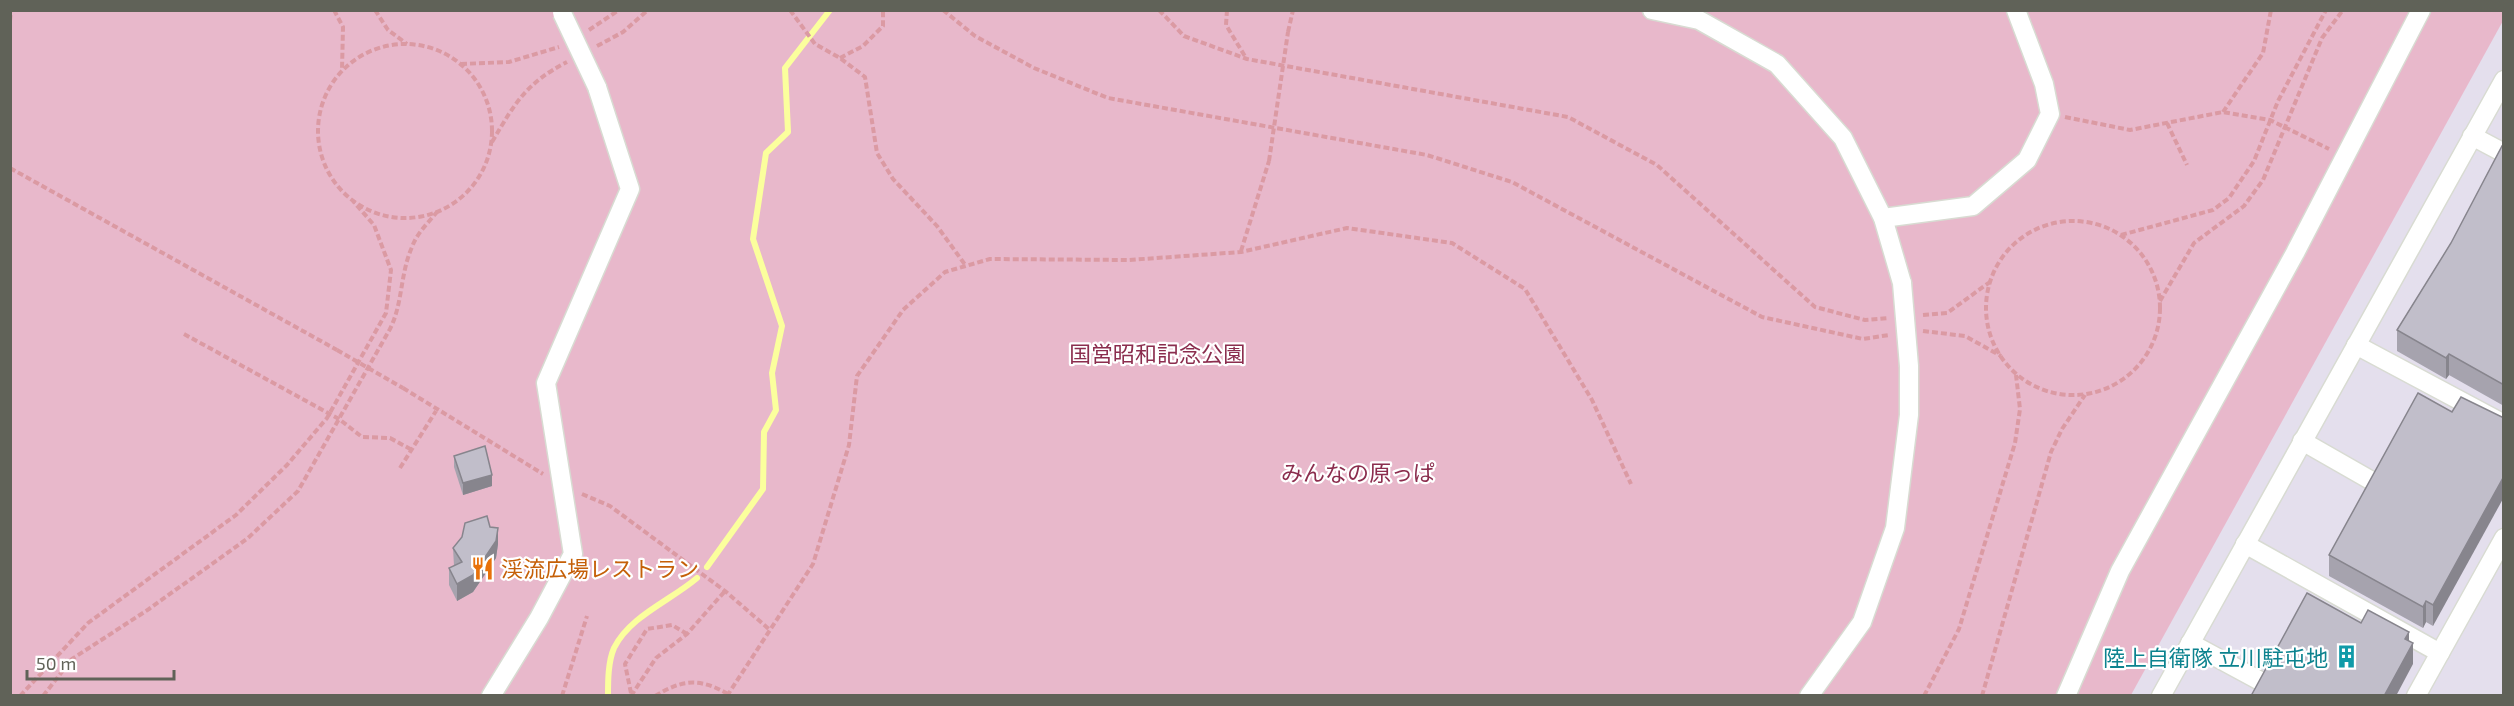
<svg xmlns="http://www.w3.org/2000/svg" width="2514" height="706" font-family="'Exo 2','Noto Sans JP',sans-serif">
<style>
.green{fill:#e8b8cb}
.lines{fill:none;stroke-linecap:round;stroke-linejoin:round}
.stream{stroke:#fbff9d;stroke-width:6}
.minor-casing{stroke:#d8dbd2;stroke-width:21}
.path{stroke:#db9aa3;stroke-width:4;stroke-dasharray:6 3;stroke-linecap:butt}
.minor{stroke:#fff;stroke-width:18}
.minor-bridge-casing{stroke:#d8dbd2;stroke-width:21;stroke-linecap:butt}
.path-bridge{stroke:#db9aa3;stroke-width:4;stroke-dasharray:6 3;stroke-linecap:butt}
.minor-bridge{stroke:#fff;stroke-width:18}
.wall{fill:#a6a3ae}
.shaded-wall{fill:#87858d}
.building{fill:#c1beca;stroke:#87858d;stroke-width:1.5}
.labels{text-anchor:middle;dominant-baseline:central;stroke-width:4.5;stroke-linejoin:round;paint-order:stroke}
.park-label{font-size:22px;fill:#8b2d4e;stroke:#fff}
.food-label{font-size:22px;fill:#c56008;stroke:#fff;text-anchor:start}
.culture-label{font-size:22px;fill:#0d838f;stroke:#fff;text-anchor:end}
</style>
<rect width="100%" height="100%" fill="#e4dfed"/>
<path class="green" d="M2503 10 2504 19 2131 695 11 696 10 11Z"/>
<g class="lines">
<g class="stream">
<path d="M707 567 763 489 764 432 776 410 772 373 782 326 753 239 766 153 788 132 785 68 830 10"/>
<path d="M608 696C608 681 608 662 614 648 630 616 670 601 697 578"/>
</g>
<defs>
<g id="minor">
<path d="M1652 10 1699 20 1777 64 1843 138 1883 218 1902 283"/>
<path d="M2472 136 2504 153"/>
<path d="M1883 218 1973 206 2027 160 2050 114 2044 84 2016 10"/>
<path d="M2356 345 2504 424"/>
<path d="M2302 441 2372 481"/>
<path d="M2245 544 2440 653"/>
<path d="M2190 643 2264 683"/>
<path d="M491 696 539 618 573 554 546 383 630 189 597 87"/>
<path d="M1809 696 1862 622 1895 528 1909 415V366"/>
<path d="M2066 696 2120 571 2295 253 2421 10"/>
<path d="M2161 696 2504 80"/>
<path d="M2416 696 2504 538"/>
</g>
</defs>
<use href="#minor" class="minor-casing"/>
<g class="path">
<path d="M334 10 343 27 342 70"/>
<path d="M375 10 388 30 407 44"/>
<path d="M751 10H763"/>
<path d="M790 10 815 44 840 58 865 77 877 153 893 179 937 226 966 266"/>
<path d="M943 10 975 36 1034 68 1108 98 1427 155 1512 182 1762 317 1863 339 1889 335"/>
<path d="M1159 10 1184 36 1247 59 1568 117 1657 165 1815 307 1865 320 1889 318"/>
<path d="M1227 10 1226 25 1246 58"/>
<path d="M10 21 11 10"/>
<path d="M589 30 619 10"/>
<path d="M1288 32 1293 10"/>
<circle cx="405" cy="131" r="87"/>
<path d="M597 46 623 32 648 10"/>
<path d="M840 58 863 46 883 26V10"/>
<path d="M461 64 509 62 559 47"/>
<path d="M2223 112 2263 53 2271 10"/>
<path d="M2065 117 2130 130 2223 112 2270 120 2329 149"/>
<path d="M2167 123 2187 165"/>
<path d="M492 142C515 103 526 83 567 62"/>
<path d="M10 168 337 350"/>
<circle cx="2073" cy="308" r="87"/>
<path d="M2121 235 2213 210 2229 198 2254 161 2278 101 2326 10"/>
<path d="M1241 251 1269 161"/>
<path d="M2160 301 2194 243 2244 206 2263 180 2322 38 2343 10"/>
<path d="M1923 315 1947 313 1990 282"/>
<path d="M1923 331 1965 336 2001 356"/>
<path d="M184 334 339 419 362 437 390 438 412 450"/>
<path d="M403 388 543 474"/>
<path d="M400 468 436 411"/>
<path d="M582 494 610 506 725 591 770 630"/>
<path d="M631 693 625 664 647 629 672 625 687 634"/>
<path d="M20 696 88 623 236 515 287 465 327 418 386 313 391 270 374 225 353 201"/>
<path d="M43 696 72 659 149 609 248 538 298 491 390 329C403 303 400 274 412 247 417 233 428 223 437 212"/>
<path d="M562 696 587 616"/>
<path d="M631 696 656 658 687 634 725 591"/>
<path d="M655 696C683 679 700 678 728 694"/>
<path d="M727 696 813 564 849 445 857 376 903 310 945 272 990 259 1129 260 1241 252 1347 228 1452 243 1525 289 1592 400 1631 484"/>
<path d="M1924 696 1959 629 2015 443 2020 409 2016 375"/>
<path d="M1982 696 2051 452 2062 429 2085 395"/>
</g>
<use href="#minor" class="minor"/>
<defs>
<g id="minor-bridge">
<path d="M562 13 597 87"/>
<path d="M1902 283 1909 366"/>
</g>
</defs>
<use href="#minor-bridge" class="minor-bridge-casing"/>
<g class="path-bridge">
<path d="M1269 161 1288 32"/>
<path d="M337 350 403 388"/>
</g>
<use href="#minor-bridge" class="minor-bridge"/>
</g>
<g class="wall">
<path d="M2504 147V406L2449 375 2446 379 2397 351V330L2451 243Z"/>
<path d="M2452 412 2433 626 2426 622 2423 628 2329 576V555Z"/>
<path d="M454 456 492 486 463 495 454 467Z"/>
<path d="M498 544 496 558 473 592 457 601 449 585V568L454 566 453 548Z"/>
</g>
<g class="shaded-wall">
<path d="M2449 354V375L2446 379V358Z"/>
<path d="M492 475V486L463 495V483Z"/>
<path d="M2504 476V497L2433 626V605Z"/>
<path d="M498 528V544L496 558 473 592 457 601V584Z"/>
<path d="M2426 601V622L2423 628V607Z"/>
<path d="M2409 632V650L2413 643V664L2396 696H2384L2405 639Z"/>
</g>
<g class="building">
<path d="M2502 146 2504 147V385L2449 354 2446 358 2397 330 2451 243Z"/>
<path d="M2418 393 2452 412 2461 397 2504 418V476L2433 605 2426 601 2423 607 2329 555Z"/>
<path d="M485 446 492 475 463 483 454 456Z"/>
<path d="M487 516 490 527 498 528 496 541 473 575 457 584 449 568 462 562 453 548 462 537 465 523Z"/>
<path d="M2307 593 2361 623 2368 610 2409 632 2405 639 2413 643 2384 696H2251Z"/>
</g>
<defs>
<symbol id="restaurant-bare" viewBox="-9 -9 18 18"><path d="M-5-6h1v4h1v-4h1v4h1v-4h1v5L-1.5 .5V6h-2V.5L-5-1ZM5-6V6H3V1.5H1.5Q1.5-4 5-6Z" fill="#e8710a" stroke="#fff" stroke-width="2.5" paint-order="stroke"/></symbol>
<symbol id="building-bare" viewBox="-9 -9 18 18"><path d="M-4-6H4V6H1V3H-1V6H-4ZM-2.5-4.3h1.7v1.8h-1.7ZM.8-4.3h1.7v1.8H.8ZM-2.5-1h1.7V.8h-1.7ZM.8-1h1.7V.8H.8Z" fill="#0f9aa8" stroke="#fff" stroke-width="2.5" paint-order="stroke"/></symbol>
</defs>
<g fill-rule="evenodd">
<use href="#restaurant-bare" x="466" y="552" width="33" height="33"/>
<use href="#building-bare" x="2330" y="640" width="33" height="33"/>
</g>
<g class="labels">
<g class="park-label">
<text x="1157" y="353">国営昭和記念公園</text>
<text x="1358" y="472">みんなの原っぱ</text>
</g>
<g class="food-label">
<text x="501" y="568">渓流広場レストラン</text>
</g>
<g class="culture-label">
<text x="2328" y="657">陸上自衛隊 立川駐屯地</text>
</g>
</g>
<rect width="2514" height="706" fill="none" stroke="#606258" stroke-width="24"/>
<path d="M27 670v9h147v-9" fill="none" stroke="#606258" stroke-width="3"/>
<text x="36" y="670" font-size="18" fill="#606258" stroke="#ffffff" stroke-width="4.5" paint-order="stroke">50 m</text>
</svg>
